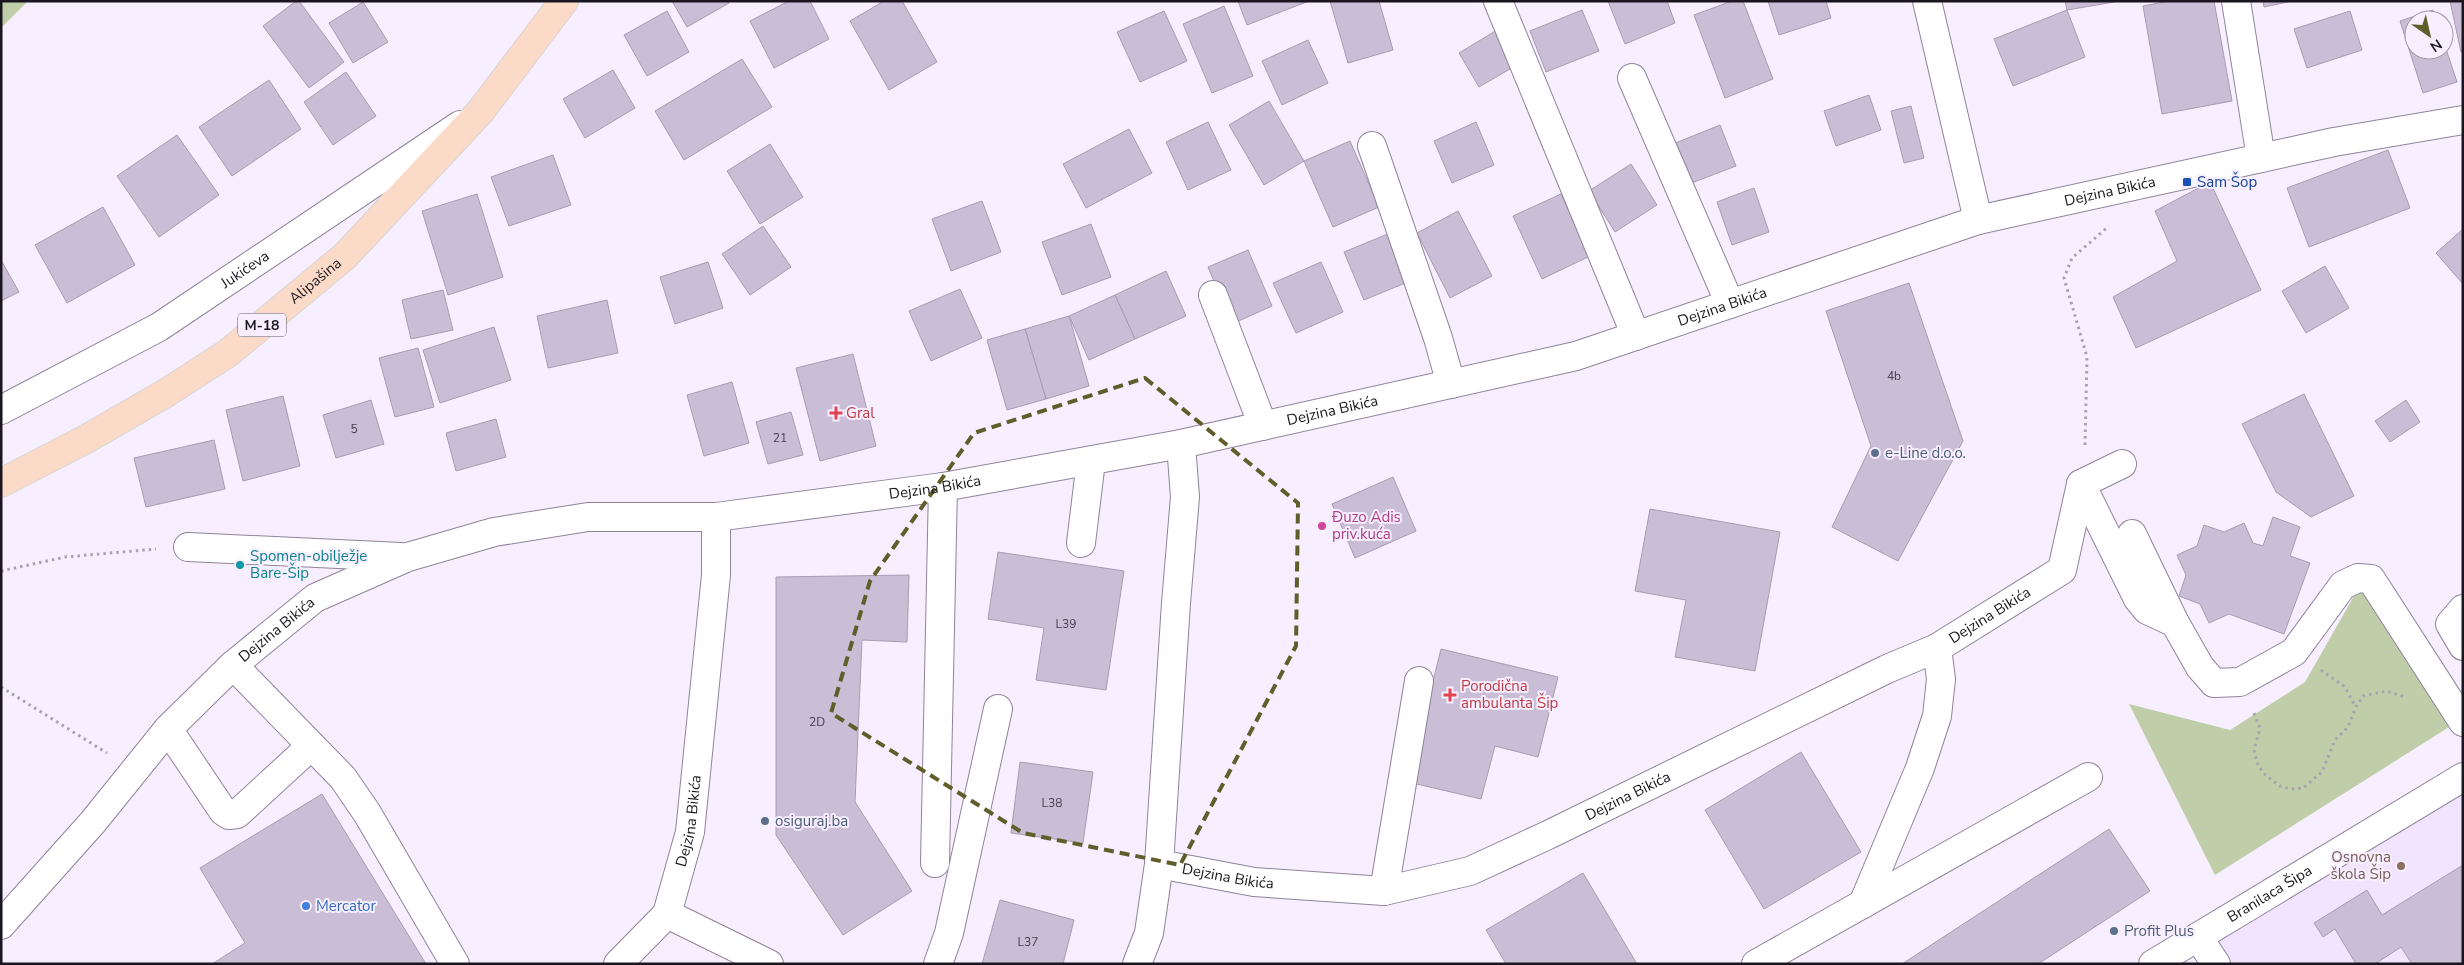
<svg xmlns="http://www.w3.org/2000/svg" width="2464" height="965" font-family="'Nunito Sans',sans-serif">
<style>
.built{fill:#f2e4ff}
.green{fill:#bfcea8}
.building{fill:#cabdd6;stroke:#a89bb3}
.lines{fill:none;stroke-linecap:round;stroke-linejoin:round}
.minor-casing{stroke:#8f839a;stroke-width:30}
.major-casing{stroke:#d6d5d7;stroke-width:30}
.path{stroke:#a9a2b0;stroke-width:3;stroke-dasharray:2.5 4;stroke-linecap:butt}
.minor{stroke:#fff;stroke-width:28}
.major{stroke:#fbdac7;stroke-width:28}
.marked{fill:none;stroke:#5f5d29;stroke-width:4;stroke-dasharray:10 6;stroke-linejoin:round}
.transit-dot{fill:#1a4fb4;stroke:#f7efff;stroke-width:2}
.health-dot{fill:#e0444e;stroke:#f7efff;stroke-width:2}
.service-dot{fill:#5c6f8a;stroke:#f7efff;stroke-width:2}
.hotel-dot{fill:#d1479c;stroke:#f7efff;stroke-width:2}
.culture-dot{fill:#0f9aa8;stroke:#f7efff;stroke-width:2}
.education-dot{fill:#8d6e63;stroke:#f7efff;stroke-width:2}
.shop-dot{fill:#3f7fe0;stroke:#f7efff;stroke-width:2}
.labels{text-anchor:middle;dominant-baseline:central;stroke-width:4;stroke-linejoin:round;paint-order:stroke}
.number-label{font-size:12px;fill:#46404d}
.shield{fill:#f7efff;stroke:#5c5762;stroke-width:1}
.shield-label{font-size:14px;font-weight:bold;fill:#1a161f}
.transit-label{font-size:15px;fill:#164399;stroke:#f7efff;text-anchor:start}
.street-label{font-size:15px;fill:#1a161f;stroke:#f7efff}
.health-label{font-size:15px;fill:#be3a42;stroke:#f7efff;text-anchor:start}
.service-label{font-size:15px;fill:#4e5e75;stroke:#f7efff;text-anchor:start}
.hotel-label{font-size:15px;fill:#b23c85;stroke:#f7efff;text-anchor:start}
.culture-label{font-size:15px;fill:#0d838f;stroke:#f7efff;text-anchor:start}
.education-label{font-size:15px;fill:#785e54;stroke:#f7efff;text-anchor:end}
.shop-label{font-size:15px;fill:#366cbe;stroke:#f7efff;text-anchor:start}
</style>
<rect width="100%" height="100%" fill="#f7efff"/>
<path class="built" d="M2463 792V964H2234L2216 940Z"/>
<g class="green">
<path d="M1 1H28L1 28Z"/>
<path d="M2362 582 2449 727 2215 875 2129 704 2230 730 2305 682Z"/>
</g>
<g class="building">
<path d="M296 1H299L344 62 309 88 263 26Z"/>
<path d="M672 1H728L729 3 687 27Z"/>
<path d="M789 1H810L829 39 774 68 750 21Z"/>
<path d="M884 1H902L937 62 889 90 850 21Z"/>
<path d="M1238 1H1309L1247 25Z"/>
<path d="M1330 1H1379L1393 50 1348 63Z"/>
<path d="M1608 1H1667L1675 23 1625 44Z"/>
<path d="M1732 1H1743L1773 79 1725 98 1694 15Z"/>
<path d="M1768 1H1826L1831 18 1779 35Z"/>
<path d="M2065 1H2120L2067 10Z"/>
<path d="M2169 1H2214L2232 101 2162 114 2143 6Z"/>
<path d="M2263 1H2292L2264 7Z"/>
<path d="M2450 1H2463V51L2461 52Z"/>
<path d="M363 2 388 42 353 63 329 23Z"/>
<path d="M1224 6 1253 76 1212 93 1183 24Z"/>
<path d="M1582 10 1599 51 1546 72 1530 31Z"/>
<path d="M2067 10 2085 57 2013 86 1994 39Z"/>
<path d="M2433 10 2436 20H2414V50H2444V43L2457 82 2423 93 2400 21Z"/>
<path d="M667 11 689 52 647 76 624 35Z"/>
<path d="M1164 11 1187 61 1140 82 1117 32Z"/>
<path d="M2350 11 2362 50 2307 68 2294 29Z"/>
<path d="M1502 27 1522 62 1479 87 1459 53Z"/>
<path d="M1308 40 1328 83 1282 105 1262 61Z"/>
<path d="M742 59 772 107 684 160 655 111Z"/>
<path d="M613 70 635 108 585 138 563 99Z"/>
<path d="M346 72 376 116 333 145 304 102Z"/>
<path d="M269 80 301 129 232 176 199 127Z"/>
<path d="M1869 95 1881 130 1836 146 1824 111Z"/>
<path d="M1269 101 1304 161 1264 185 1229 125Z"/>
<path d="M1911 106 1924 158 1904 163 1891 111Z"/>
<path d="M1208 122 1231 170 1188 190 1166 142Z"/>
<path d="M1476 122 1494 165 1452 183 1434 141Z"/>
<path d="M1720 125 1736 166 1689 184 1673 144Z"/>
<path d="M1129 129 1152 173 1086 208 1063 164Z"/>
<path d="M177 135 219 195 159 237 117 176Z"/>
<path d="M1350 141 1379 207 1333 227 1304 161Z"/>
<path d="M770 144 803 197 760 224 727 171Z"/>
<path d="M2388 150 2410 208 2309 247 2287 188Z"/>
<path d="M553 155 571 205 509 226 491 177Z"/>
<path d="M1631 164 1657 205 1615 232 1589 191Z"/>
<path d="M2210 182 2261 290 2136 348 2113 297 2177 261 2155 211Z"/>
<path d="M1754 188 1769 232 1732 245 1717 202Z"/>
<path d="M477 194 503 277 448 295 422 211Z"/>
<path d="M1561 194 1590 256 1542 279 1513 216Z"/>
<path d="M982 201 1001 252 951 271 932 219Z"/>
<path d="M103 207 135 265 67 303 35 245Z"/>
<path d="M1458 211 1492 276 1450 298 1417 233Z"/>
<path d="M1091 224 1111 277 1062 295 1042 242Z"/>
<path d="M763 226 791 267 750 295 722 254Z"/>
<path d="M2463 229V284L2436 253Z"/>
<path d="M1395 231 1415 279 1364 300 1344 252Z"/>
<path d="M1248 250 1272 306 1232 324 1208 267Z"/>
<path d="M1 260 19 292 1 301Z"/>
<path d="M708 262 723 308 675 324 660 277Z"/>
<path d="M1321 262 1343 312 1296 333 1273 283Z"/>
<path d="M2325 266 2349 308 2306 333 2282 291Z"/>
<path d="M1166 271 1186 316 1135 339 1115 295Z"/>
<path d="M1909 283 1963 441 1898 561 1832 527 1871 446 1826 311Z"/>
<path d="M960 289 982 338 931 361 909 311Z"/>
<path d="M443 290 453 330 411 339 402 300Z"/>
<path d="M1115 295 1135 339 1089 360 1069 316Z"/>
<path d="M607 300 618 353 548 368 537 316Z"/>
<path d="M1069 316 1089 386 1046 399 1025 329Z"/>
<path d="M494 327 511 380 440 403 423 350Z"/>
<path d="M1025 329 1046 399 1007 410 987 340Z"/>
<path d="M418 348 434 407 395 417 379 358Z"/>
<path d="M853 354 876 446 820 461 796 368Z"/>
<path d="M732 382 749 443 704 456 687 395Z"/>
<path d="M2304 394 2354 496 2311 517 2276 492 2242 424Z"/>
<path d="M283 396 300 466 243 481 226 410Z"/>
<path d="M371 400 384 444 336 458 323 415Z"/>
<path d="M2406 400 2420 422 2390 442 2375 421Z"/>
<path d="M791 412 803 455 768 464 756 422Z"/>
<path d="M496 419 506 457 456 471 446 433Z"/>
<path d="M214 440 225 489 146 507 134 458Z"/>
<path d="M1393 477 1416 531 1355 558 1332 504Z"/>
<path d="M1650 509 1780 532 1755 671 1675 657 1686 600 1635 591Z"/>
<path d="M2273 517 2300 527 2290 556 2310 563 2284 634 2229 614 2209 623 2200 604 2179 596 2186 575 2177 555 2197 546 2204 525 2224 532 2244 523 2253 543 2263 546Z"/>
<path d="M998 552 1124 571 1106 690 1036 680 1044 628 988 619Z"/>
<path d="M909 575 907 642 862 640 855 802 912 891 843 935 776 835V577Z"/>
<path d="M1441 649 1558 677 1538 757 1495 746 1481 799 1408 782Z"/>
<path d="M1801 752 1861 852 1764 909 1705 810Z"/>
<path d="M1020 762 1093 772 1083 843 1011 833Z"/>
<path d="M322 794 426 964H212L245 943 200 868Z"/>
<path d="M2109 829 2150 891 2038 964H1902Z"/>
<path d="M2463 865V964H2412L2401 947 2375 964H2356L2335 929 2323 937 2314 923 2367 890 2382 915Z"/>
<path d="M1583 873 1637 964H1506L1486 930Z"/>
<path d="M1000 900 1074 920 1063 964H982Z"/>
</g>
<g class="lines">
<defs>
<g id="minor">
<path d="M1498 1 1636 336"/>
<path d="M1927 1 1978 220"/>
<path d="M2236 1 2261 158"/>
<path d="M1632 78 1730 304"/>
<path d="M1372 146 1438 338 1451 384"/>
<path d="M1213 295 1263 426"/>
<path id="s1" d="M1 410 159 327 460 125"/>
<path d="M2122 464 2081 484 2138 599 2147 610 2175 623 2200 667 2214 683 2240 682 2294 652 2343 585 2358 578 2371 579 2463 722"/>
<path d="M2132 534 2175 623"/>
<path d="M1081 543 1091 461"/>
<path d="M188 547 401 557"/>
<path d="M2463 609 2450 624 2463 646"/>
<path d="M233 665 343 778 367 813 455 964"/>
<path d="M168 729 223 811 229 815 237 814 311 746"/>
<path d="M935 863 943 487"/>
<path id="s2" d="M1159 864 1254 882 1384 891 1470 871 1548 835 1887 669 1937 648 2062 570 2081 484"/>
<path d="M1384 891 1419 681"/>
<path d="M1863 904 1920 768 1937 716 1941 679 1937 648"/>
<path d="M667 914 769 964"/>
<path id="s3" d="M1 925 93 822 168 729 233 665 315 598 408 557 494 532 588 517H716L943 487 1181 444 1576 356 1978 220 2334 142 2463 120"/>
<path d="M2198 937 2216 964"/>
<path id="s4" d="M618 964 667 914 690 832 716 575V517"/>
<path d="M938 964 949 933 998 709"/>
<path d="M1137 964 1149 933 1159 864 1176 603 1185 497 1181 444"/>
<path d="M1756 964 2088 777"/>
<path id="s5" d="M2153 964 2463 777"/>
</g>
<g id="major">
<path id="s6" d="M1 483 88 438 166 393 228 353 345 256 480 112 564 1"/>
</g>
</defs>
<use href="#minor" class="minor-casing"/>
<use href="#major" class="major-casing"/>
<g class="path">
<path d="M2085 445 2087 357 2064 278 2072 258 2109 226"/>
<path d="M1 571 65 557 156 549"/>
<path d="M2321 670 2345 687 2355 706"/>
<path d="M1 687 107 753"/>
<path d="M2254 713 2260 728 2254 750 2257 763 2263 773 2280 786 2290 789 2303 788 2322 772 2335 740 2348 727 2356 707 2363 696 2386 691 2405 697"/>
</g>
<use href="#minor" class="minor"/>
<use href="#major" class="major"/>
</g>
<path class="marked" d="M1145 378 1298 503 1296 646 1180 865 1023 833 831 713 870 581 974 433Z"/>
<rect class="transit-dot" x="2182" y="177" width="10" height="10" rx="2.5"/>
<g class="health-dot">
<path d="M833.5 405.5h5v5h5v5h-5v5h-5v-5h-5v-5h5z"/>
<path d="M1447.5 687.5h5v5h5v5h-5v5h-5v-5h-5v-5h5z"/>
</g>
<g class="service-dot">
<circle cx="1875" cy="453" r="5"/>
<circle cx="765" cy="821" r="5"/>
<circle cx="2114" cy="931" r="5"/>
</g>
<circle class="hotel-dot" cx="1322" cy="526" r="5"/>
<circle class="culture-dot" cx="240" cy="565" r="5"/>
<circle class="education-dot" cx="2401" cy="866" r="5"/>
<circle class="shop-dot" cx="306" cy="906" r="5"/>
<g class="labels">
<g class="number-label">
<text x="1894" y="376">4b</text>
<text x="354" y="429">5</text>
<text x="780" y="438">21</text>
<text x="1066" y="624">L39</text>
<text x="817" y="722">2D</text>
<text x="1052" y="803">L38</text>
<text x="1028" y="942">L37</text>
</g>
<rect class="shield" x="238" y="313.5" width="48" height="23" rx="4"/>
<g class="shield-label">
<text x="262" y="325">M-18</text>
</g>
<g class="transit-label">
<text x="2197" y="182">Sam Šop</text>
</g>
<g class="street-label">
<text stroke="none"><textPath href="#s3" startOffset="2304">Dejzina Bikića</textPath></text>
<text stroke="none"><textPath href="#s1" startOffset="282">Jukićeva</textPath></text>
<text stroke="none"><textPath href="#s6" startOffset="375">Alipašina</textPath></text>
<text stroke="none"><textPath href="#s3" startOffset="1899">Dejzina Bikića</textPath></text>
<text stroke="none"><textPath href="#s3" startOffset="1495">Dejzina Bikića</textPath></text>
<text stroke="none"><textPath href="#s3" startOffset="1090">Dejzina Bikića</textPath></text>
<text stroke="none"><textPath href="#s2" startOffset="895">Dejzina Bikića</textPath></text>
<text stroke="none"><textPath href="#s3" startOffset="405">Dejzina Bikića</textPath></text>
<text stroke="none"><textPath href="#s2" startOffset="490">Dejzina Bikića</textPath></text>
<text stroke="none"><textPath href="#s4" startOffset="166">Dejzina Bikića</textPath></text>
<text stroke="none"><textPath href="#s2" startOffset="70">Dejzina Bikića</textPath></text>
<text stroke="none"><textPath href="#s5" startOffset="136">Branilaca Šipa</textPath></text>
</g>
<g class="health-label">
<text x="846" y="413">Gral</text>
<text x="1461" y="686">Porodična<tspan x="1461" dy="17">ambulanta Šip</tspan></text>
</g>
<g class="service-label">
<text x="1885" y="453">e-Line d.o.o.</text>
<text x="775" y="821">osiguraj.ba</text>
<text x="2124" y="931">Profit Plus</text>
</g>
<g class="hotel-label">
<text x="1332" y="517">Đuzo Adis<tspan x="1332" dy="17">priv.kuća</tspan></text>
</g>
<g class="culture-label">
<text x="250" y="556">Spomen-obilježje<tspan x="250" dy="17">Bare-Šip</tspan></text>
</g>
<g class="education-label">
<text x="2391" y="857">Osnovna<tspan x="2391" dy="17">škola Šip</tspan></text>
</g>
<g class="shop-label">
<text x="316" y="906">Mercator</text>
</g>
</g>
<rect width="2464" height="965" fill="none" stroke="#1a161f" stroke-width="5"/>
<g transform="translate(2429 35) rotate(146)"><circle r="24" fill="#f7efff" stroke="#9f98a5"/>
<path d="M0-4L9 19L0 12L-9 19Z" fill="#5f5d29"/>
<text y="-8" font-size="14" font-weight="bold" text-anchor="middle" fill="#1a161f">N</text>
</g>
</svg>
